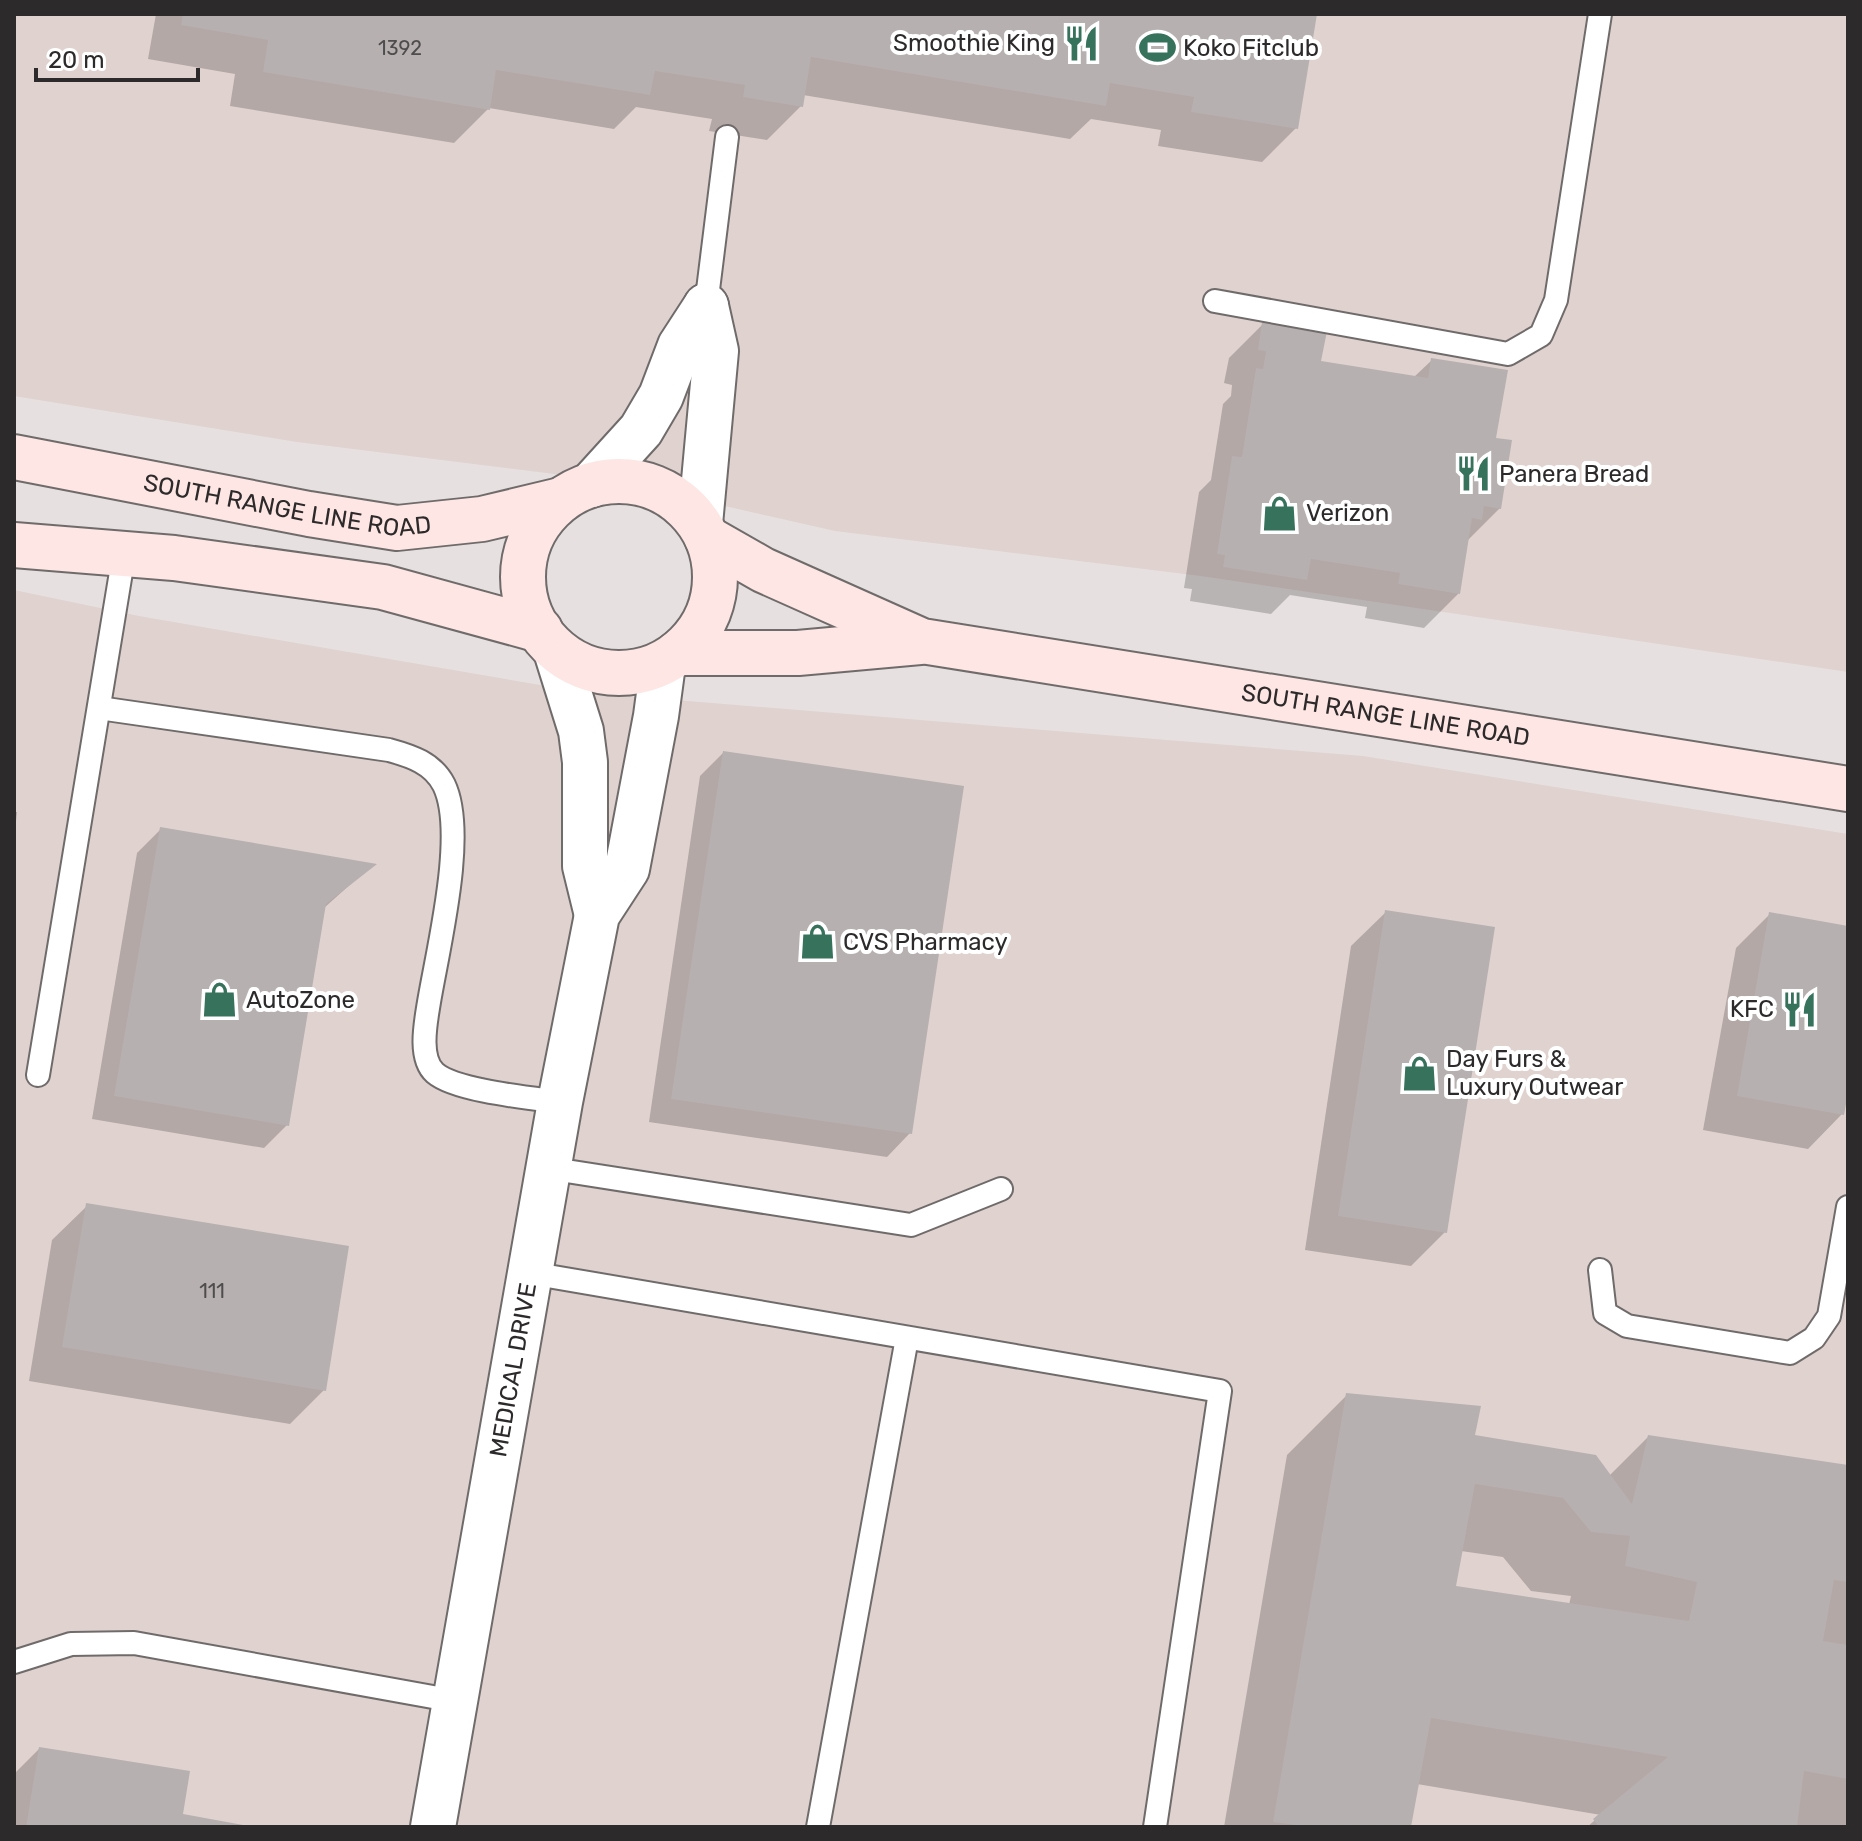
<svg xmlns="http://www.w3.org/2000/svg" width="1862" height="1841" font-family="Rubik,sans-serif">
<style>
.built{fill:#e0d2cf}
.shadow{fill:#0003;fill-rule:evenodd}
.building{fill:#b6b0b0;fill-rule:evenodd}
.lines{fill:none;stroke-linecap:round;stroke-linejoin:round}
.service-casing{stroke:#706b6b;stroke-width:26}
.minor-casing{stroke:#706b6b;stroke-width:48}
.secondary-casing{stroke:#706b6b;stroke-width:48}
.service{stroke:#fff;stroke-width:22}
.minor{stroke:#fff;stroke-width:44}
.secondary{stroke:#fde6e3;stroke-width:44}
.labels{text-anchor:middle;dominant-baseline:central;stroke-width:8;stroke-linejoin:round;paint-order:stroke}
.number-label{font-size:20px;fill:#4e4c4c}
.poi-label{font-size:24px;fill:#2c2a2a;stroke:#fff;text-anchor:start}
.street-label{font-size:24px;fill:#2c2a2a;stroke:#fff}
</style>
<rect width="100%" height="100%" fill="#e6e1e0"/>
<g class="built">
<path d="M14 14H1848V672L1201 576 835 531 619 482 297 442 14 396Z"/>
<path d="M14 590 139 616 540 685 565 691 1363 756 1848 834V1827H14Z"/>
</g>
<g class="shadow">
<path d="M156 14H1315L1296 128 1262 162 1158 146 1161 130 1091 119 1070 139 803 95 801 106 767 140 709 131 712 119 636 107 614 129 489 108 454 143 230 106 235 74 148 59Z"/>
<path d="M1263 324 1319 362 1414 377 1432 360 1494 440 1500 508 1467 541 1458 594 1424 628 1365 618 1367 607 1290 595 1271 614 1190 601 1192 589 1184 588 1199 492 1211 480 1223 404 1231 396 1232 385 1224 383 1229 358Z"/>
<path d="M723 753 910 1133 887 1157 649 1122 700 776Z"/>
<path d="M14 812H17L14 840Z"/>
<path d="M160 830 372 865 324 908 287 1125 264 1148 92 1119 137 853Z"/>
<path d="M1386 912 1445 1232 1411 1266 1305 1250 1351 946Z"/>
<path d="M1770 914 1848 928V1081L1842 1114 1808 1149 1703 1130 1736 948Z"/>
<path d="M87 1206 324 1390 290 1424 29 1381 52 1240Z"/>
<path d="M1347 1395 1472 1437 1609 1476 1648 1437 1848 1467V1827H1587L1601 1815 1417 1784 1409 1827H1224L1287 1455ZM1461 1551 1503 1557 1531 1591 1571 1596 1569 1605 1454 1588Z"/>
<path d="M39 1749 181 1816 252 1827H14V1774Z"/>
</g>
<g class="building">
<path d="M183 14H1317L1298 129 1191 112 1194 97 1110 83 1106 106 811 57 803 107 743 97 745 85 655 71 650 95 496 70 490 110 263 72 268 40 181 25Z"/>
<path d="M1262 322 1327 331 1321 361 1428 378 1431 358 1508 370 1496 438 1512 440 1501 509 1484 506 1482 520 1472 518 1460 594 1398 584 1400 573 1311 559 1307 580 1223 567 1225 555 1217 554 1232 456 1242 457 1256 368 1263 369 1266 351 1258 350Z"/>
<path d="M723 751 964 786 912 1134 671 1099Z"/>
<path d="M160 827 377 864 326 904 289 1126 114 1096Z"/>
<path d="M1385 910 1495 927 1447 1233 1338 1216Z"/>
<path d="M1769 912 1848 926V1093L1844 1115 1737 1096Z"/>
<path d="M86 1203 349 1246 326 1391 62 1347Z"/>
<path d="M1346 1393 1481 1406 1475 1435 1596 1455 1632 1504 1648 1435 1848 1465V1582L1834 1580 1823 1641 1848 1645V1779L1804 1771 1797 1827H1599L1593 1819 1668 1757 1431 1718 1411 1827H1312L1273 1822ZM1475 1484 1563 1498 1591 1532 1630 1536 1625 1566 1697 1582 1689 1621 1456 1586Z"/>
<path d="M39 1747 190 1771 183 1814 254 1827H26Z"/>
</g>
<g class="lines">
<defs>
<g id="service">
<path d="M1215 301 1508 354 1541 335 1556 300 1600 14"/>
<path d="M706 306 727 137"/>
<path d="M99 708 389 750C411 756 433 763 444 785 467 833 438 948 429 1002 426 1021 418 1058 435 1073 456 1091 531 1098 560 1102"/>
<path d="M38 1075 124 554"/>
<path d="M547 1168 911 1225 1001 1189"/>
<path d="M1600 1270 1605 1313 1627 1326 1790 1353 1814 1338 1829 1316 1848 1207"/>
<path d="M530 1273 1220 1391 1155 1827"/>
<path d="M14 1662 71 1644 134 1643 455 1701"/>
<path d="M818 1827 907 1338"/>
</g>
<g id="minor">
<path d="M591 485 641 430 661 396 680 346 706 306"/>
<path d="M700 524 716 351 706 306"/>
<path d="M556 651 581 731 585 762V866L597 915"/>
<path id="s1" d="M433 1827 560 1102 597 915 627 869 656 716 663 664"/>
</g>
<g id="secondary">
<path id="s2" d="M14 457 309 514 397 528 482 519 561 500"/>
<circle cx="619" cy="577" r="96"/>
<path id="s3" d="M707 538 763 570 922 641 1848 789"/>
<path d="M14 545 174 558 383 587 540 630"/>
<path d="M678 653H798L920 642"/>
</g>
</defs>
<use href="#service" class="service-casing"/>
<use href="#minor" class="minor-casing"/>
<use href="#secondary" class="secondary-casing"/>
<use href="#service" class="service"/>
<use href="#minor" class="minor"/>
<use href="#secondary" class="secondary"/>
</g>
<defs>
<symbol id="restaurant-bare" viewBox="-9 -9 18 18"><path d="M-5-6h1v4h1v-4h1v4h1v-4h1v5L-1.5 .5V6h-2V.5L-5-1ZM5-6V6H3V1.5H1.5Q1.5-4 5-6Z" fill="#37725d" stroke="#fff" stroke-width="2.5" paint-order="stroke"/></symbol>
<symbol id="stadium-bare" viewBox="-9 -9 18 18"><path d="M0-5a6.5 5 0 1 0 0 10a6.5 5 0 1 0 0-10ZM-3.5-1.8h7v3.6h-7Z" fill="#37725d" stroke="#fff" stroke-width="2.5" paint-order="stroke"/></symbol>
<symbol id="shop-bare" viewBox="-9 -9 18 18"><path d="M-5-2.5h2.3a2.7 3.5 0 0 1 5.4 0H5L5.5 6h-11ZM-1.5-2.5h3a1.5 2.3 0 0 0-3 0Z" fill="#37725d" stroke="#fff" stroke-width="2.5" paint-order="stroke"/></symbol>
</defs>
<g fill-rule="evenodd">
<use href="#restaurant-bare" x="1056" y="18" width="51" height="51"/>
<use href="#stadium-bare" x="1132" y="22" width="51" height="51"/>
<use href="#restaurant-bare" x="1448" y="448" width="51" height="51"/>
<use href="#shop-bare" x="1254" y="488" width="51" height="51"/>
<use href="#shop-bare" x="792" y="916" width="51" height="51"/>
<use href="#shop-bare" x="194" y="974" width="51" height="51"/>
<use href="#restaurant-bare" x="1774" y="984" width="51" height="51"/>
<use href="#shop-bare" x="1394" y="1048" width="51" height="51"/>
</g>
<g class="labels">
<g class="number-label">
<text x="400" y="48">1392</text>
<text x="212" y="1291">111</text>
</g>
<g class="poi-label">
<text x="1055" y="43" text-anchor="end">Smoothie King</text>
<text x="1183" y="48">Koko Fitclub</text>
<text x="1499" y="474">Panera Bread</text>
<text x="1306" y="513">Verizon</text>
<text x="843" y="942">CVS Pharmacy</text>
<text x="246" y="1000">AutoZone</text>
<text x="1774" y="1009" text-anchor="end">KFC</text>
<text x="1446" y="1059">Day Furs &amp;<tspan x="1446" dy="28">Luxury Outwear</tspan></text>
</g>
<g class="street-label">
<text stroke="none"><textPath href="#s2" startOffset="278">SOUTH RANGE LINE ROAD</textPath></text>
<text stroke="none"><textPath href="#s3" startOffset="708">SOUTH RANGE LINE ROAD</textPath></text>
<text stroke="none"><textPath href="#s1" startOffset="464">MEDICAL DRIVE</textPath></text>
</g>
</g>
<rect width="1862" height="1841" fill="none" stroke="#2c2a2a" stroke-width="32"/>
<path d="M36 68v12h162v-12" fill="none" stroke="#2c2a2a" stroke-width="4"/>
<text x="48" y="68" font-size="24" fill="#2c2a2a" stroke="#ffffff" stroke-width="6" paint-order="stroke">20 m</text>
</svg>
